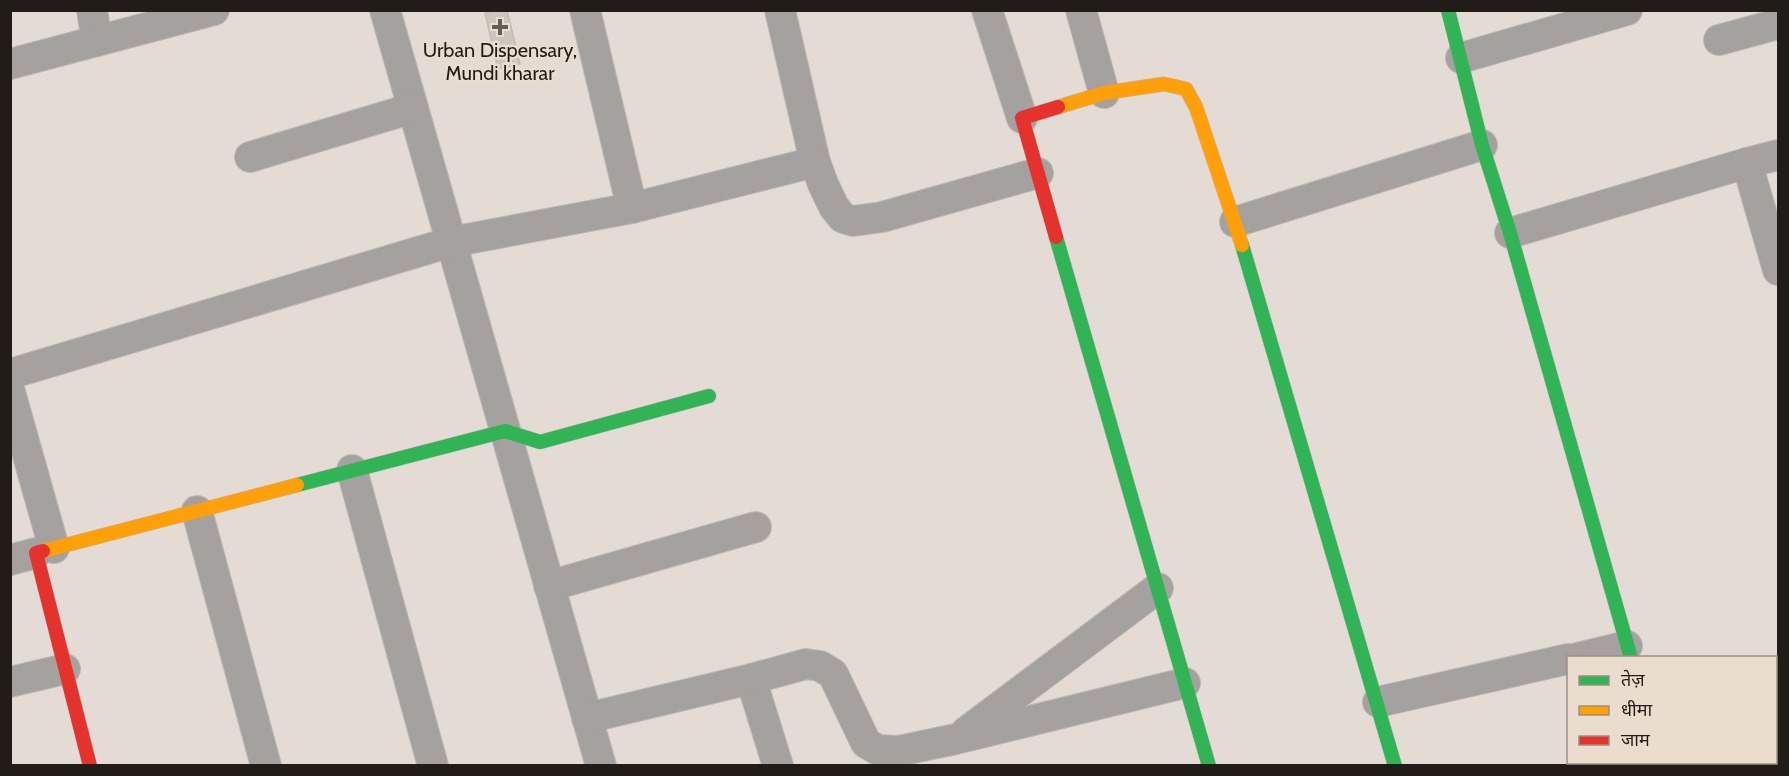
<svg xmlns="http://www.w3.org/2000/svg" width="1789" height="776" font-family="Cabin,'Noto Sans Devanagari',sans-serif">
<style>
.building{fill:#ccc6bf;stroke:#c1bcb5;stroke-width:1.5}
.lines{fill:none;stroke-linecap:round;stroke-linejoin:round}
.street-casing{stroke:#bfb9b4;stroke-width:32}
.fast-casing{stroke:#bfb9b4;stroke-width:15}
.slow-casing{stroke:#bfb9b4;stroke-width:15}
.jam-casing{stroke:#bfb9b4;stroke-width:15}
.street{stroke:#a4a19e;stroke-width:30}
.fast{stroke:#30b455;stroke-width:14}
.slow{stroke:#ff9f0a;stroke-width:14}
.jam{stroke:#e5322d;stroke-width:14}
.poi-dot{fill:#655f59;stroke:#eaddce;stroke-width:2}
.labels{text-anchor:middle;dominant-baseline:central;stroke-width:5;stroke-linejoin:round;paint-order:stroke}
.poi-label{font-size:20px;fill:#211c17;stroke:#eaddce}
</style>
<rect width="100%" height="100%" fill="#e4dcd4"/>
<path class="building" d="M497 10H507L520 64 498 69 485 13Z"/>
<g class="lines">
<defs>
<g id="street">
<path d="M92 10 97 41"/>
<path d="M385 10 601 766"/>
<path d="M585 10 632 208"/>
<path d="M780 10 815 162 823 184 834 207 843 218 853 221 882 217 1038 173"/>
<path d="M987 10 1022 118"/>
<path d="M1081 10 1104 93"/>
<path d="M1719 40 1778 24"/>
<path d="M1461 58 1627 10"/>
<path d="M10 64 214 10"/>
<path d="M250 157 413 108"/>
<path d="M1747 163 1778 155"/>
<path d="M1235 222 1482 145"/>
<path d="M1510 233 1747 163 1778 270"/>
<path d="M10 374 451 242 632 208 815 162"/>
<path d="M10 392 54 548"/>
<path d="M352 470 433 766"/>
<path d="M197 511 266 766"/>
<path d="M10 560 36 553"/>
<path d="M549 586 756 527"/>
<path d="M1577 658 1627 646"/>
<path d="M751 679 778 766"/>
<path d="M10 682 65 669"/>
<path d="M1378 702 1568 659"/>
<path d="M587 718 751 679 806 664 820 666 833 674 866 743 878 750 899 751 956 739 1185 683"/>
<path d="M966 732 1158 588"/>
<path d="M1776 755 1778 754"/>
<path d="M1738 766 1749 762"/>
</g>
<g id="fast">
<path d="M1448 10 1482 145 1510 233 1631 658"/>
<path d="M1056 237 1209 766"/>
<path d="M1242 245 1395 766"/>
<path d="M297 485 505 431 540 442 709 396"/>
<path d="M1659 762 1660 766"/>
</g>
<g id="slow">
<path d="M1058 107 1104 93 1164 84 1186 89 1196 107 1242 245"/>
<path d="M43 551 297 485"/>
</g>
<g id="jam">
<path d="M1056 237 1022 118 1058 107"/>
<path d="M43 551 36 553 90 766"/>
</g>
</defs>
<use href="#street" class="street-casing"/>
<use href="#fast" class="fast-casing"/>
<use href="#slow" class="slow-casing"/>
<use href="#jam" class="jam-casing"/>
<use href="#street" class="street"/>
<use href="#fast" class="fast"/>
<use href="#slow" class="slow"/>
<use href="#jam" class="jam"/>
</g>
<path class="poi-dot" d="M497 18h6v6h6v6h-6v6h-6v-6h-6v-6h6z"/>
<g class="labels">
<g class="poi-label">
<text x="500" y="50">Urban Dispensary,<tspan x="500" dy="23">Mundi kharar</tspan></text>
</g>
</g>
<rect width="1789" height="776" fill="none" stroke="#211c17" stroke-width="24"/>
<rect x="1567" y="656" width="210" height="108" fill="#eaddce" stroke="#9a9085" stroke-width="1.5"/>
<rect x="1579" y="676" width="30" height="9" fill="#30b455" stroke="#9a9085" stroke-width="1.5"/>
<text x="1621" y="686" font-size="18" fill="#211c17">तेज़</text>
<rect x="1579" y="706" width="30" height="9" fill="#ff9f0a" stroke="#9a9085" stroke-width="1.5"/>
<text x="1621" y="716" font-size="18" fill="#211c17">धीमा</text>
<rect x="1579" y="736" width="30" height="9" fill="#e5322d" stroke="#9a9085" stroke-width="1.5"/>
<text x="1621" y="746" font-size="18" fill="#211c17">जाम</text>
</svg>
